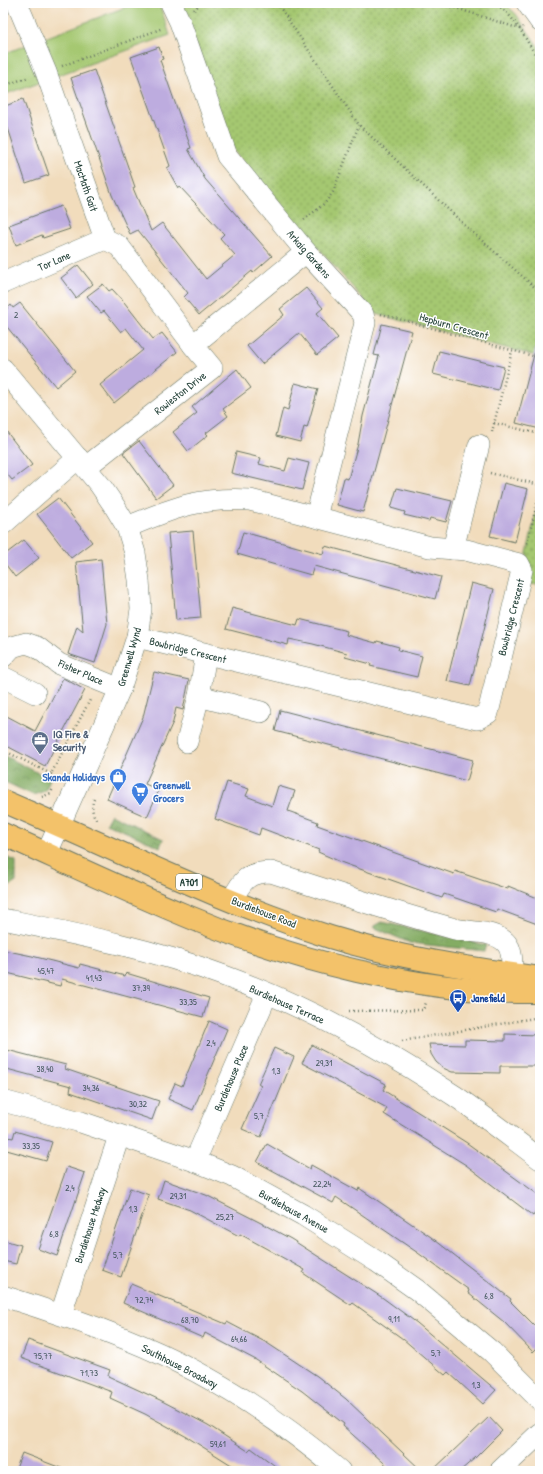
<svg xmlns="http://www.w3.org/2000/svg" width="543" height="1474" font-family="'Patrick Hand',sans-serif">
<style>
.green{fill:#a5c871;stroke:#628252}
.forest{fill:url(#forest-crowns);stroke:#52744c}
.park{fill:url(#park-dots);stroke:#628252}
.building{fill:#bdacdf}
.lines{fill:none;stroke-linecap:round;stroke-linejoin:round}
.minor-casing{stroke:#687564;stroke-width:22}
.major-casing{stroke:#687564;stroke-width:24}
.path{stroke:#687564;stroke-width:2.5;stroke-dasharray:1 3;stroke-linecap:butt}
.minor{stroke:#fff;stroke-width:21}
.major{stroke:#f3c26a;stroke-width:22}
.labels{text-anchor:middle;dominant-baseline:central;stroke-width:3;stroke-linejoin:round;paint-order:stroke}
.number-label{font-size:9px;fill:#46595f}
.shield{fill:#fff;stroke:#627771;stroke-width:1}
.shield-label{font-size:10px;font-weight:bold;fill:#1f3d34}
.street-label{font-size:11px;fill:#1f3d34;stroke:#fff}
.service-label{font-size:11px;font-weight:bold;fill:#4e5e75;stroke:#fff;text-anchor:start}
.shop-label{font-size:11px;font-weight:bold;fill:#366cbe;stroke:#fff;text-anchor:end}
.transit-label{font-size:11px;font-weight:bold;fill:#164399;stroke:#fff;text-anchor:start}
</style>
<defs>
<pattern id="forest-crowns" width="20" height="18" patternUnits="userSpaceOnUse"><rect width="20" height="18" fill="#84ac63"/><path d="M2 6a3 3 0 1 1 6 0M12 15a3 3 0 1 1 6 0" fill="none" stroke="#6b8d52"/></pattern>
<pattern id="park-dots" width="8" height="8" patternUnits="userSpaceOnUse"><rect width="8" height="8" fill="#a5c871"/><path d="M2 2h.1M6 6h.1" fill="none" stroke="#86a45e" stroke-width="1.8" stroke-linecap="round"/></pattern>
</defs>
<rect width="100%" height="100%" fill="#fff"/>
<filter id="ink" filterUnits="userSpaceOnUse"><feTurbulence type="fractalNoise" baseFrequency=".025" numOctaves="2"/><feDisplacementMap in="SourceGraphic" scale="8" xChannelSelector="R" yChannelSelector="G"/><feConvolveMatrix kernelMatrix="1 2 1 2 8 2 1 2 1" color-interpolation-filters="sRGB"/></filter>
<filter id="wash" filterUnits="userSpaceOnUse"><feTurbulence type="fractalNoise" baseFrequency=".012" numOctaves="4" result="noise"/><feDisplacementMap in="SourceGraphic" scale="16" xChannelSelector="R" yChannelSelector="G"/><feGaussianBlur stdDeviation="0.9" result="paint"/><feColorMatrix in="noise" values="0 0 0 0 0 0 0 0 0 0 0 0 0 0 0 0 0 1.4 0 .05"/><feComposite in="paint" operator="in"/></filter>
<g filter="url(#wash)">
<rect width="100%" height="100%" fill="#f1dcbc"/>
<path class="green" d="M136 3H159L170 35 3 95V54Z"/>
<g class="forest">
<path d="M3 755 50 779 45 791 33 795 3 781Z"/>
<path d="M111 814 163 839 160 847 106 823Z"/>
<path d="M3 856 16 861V882L3 891Z"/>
<path d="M382 922 486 945 484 951 410 943 373 927Z"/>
</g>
<g class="park">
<path d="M181 3H504L516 14 540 49V357L376 314 233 150Z"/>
<path d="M540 493V585L529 584 527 553Z"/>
</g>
<g id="blocks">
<g class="building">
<path d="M159 47 163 59 160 60 191 148 188 149 205 179 272 256 253 273 252 271 199 315 184 297 188 293 138 230 130 234 112 195 71 78 94 70 135 187 133 188 151 231 162 223 206 279 235 255 220 238 224 234 180 187 178 188 167 168 170 166 131 57Z"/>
<path d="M23 99 49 175 26 183 8 128 3 130V107Z"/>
<path d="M61 206 70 229 43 238 42 235 16 245 9 225Z"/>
<path d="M78 265 93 284 76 298 61 278Z"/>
<path d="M103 284 109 291 112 289 124 302 153 339 162 333 177 352 114 403 100 385 143 350 126 328 121 332 104 311 101 313 87 296Z"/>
<path d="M306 288 323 308 317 313 338 338 317 355 299 333 262 364 247 346 284 315 280 309Z"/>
<path d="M20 303 75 371 56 387 3 322V312L11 305 13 308Z"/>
<path d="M382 324 412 331 363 512 337 505 344 478 348 479 358 444 363 416 379 356 374 355Z"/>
<path d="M536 347H540V429L516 423Z"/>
<path d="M439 351 504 367 498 390 433 374Z"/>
<path d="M237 369 251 388 223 409 228 416 206 433 208 435 188 451 173 432 197 413 192 407Z"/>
<path d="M295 383 318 389 307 428 304 427 300 442 276 436 283 408 288 410Z"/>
<path d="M3 427 32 465 12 480 3 469Z"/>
<path d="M139 441 173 485 156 498 123 453Z"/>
<path d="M236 452 261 458 259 464 285 471 289 458 309 463 302 490 231 473Z"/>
<path d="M504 483 528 489 515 542 490 536Z"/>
<path d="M397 488 452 501 446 522 430 518 429 521 404 515 405 512 391 508Z"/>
<path d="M58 498 92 542 71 558 37 514Z"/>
<path d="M193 531 201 618 176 620 168 533Z"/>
<path d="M243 532 323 554 325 546 441 577 435 599 314 566 311 575 237 554Z"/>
<path d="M24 540 39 558 15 577 3 561V556Z"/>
<path d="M101 559 107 624 95 663 68 654 77 626 83 631 76 562Z"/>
<path d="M471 583 494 589 470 686 447 681Z"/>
<path d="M232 608 297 625 299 619 347 631 346 635 376 643 377 641 399 647 398 650 422 656 417 677 370 666 371 664 345 657 347 653 313 644 289 639 288 645 226 629Z"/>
<path d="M154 672 189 680 183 710 176 708 173 722 145 784 159 790 147 817 107 799 143 717Z"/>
<path d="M63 678 85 690 45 766 3 744V714L35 731Z"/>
<path d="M280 710 473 760 467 781 275 731Z"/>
<path d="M227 782 249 789 246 796 272 806 278 786 295 791 288 811 318 822 317 825 454 874 455 871 508 889V886L540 899V925L497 909 496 912 444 894 442 898 343 863 318 852 319 850 261 828 259 835 215 819Z"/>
<path d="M3 950 32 956 79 968 80 964 125 976 126 973 209 998 203 1017 62 979 60 986 3 972Z"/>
<path d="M209 1021 227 1029 193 1110 168 1099 175 1083 182 1086Z"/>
<path d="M505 1034 540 1035V1066H500V1073L452 1072 443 1068 436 1062 431 1054 429 1044 465 1045V1040L505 1041Z"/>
<path d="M312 1045 386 1084 383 1090 467 1143 540 1196V1206L533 1216 466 1165 384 1114 387 1108 302 1063Z"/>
<path d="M274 1048 294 1057 261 1137 242 1129 261 1086 258 1084Z"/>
<path d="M3 1049 66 1065 65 1069 159 1101 152 1120 70 1092 71 1086 3 1068Z"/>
<path d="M15 1131 52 1142 46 1161 3 1149V1136L13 1138Z"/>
<path d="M267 1144 310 1169 311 1165 358 1191 359 1188 431 1237 511 1299 510 1301 540 1331V1345L533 1352 504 1322 468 1293 469 1290 418 1253 336 1197 333 1203 257 1162Z"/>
<path d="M67 1167 85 1173 57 1256 38 1249Z"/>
<path d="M164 1180 206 1195 261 1223 291 1239 383 1298 417 1323 496 1390 483 1404 448 1372 445 1375 403 1339 353 1303 351 1305 303 1273 305 1270 240 1234 239 1236 190 1210 158 1199Z"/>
<path d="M130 1188 149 1195 121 1277 102 1270Z"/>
<path d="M3 1240 21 1245 16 1264 3 1261Z"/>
<path d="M131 1284 226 1324 227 1322 267 1343 317 1376 346 1399 422 1471H393L343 1426 344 1424 302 1391 256 1360 205 1333 203 1338 123 1303Z"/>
<path d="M28 1340 110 1370 108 1376 160 1400 208 1425 248 1451 251 1448 282 1471H241L187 1437 145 1414 110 1398 112 1392 21 1358Z"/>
<path d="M489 1417 502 1431 475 1458 460 1471H432Z"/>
<path d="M22 1453 66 1470 65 1471H15Z"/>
</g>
</g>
</g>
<g filter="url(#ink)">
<use href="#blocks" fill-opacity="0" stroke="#687564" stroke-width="1"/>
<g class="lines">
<defs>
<g id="minor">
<path d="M17 3 46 72 105 239 119 246 193 345"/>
<path d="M171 3 180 22 227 156 306 252 363 314 365 323 316 517"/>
<path d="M527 3 540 21"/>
<path d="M3 283 105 239"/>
<path d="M3 369 100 485 115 507 127 527 135 553 139 580 141 609 137 637 120 689 47 853"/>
<path d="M86 467 212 368 193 345 306 252"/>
<path d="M3 524 78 458"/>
<path d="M127 527C174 508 198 497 250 500L430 547 466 550 519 564 522 570 488 713 477 719 137 637"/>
<path d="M453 549 479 445"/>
<path d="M3 657 12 647 26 643 37 647 59 664 120 689"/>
<path d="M3 677 35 693"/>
<path d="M199 696 261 712"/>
<path d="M187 742 199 696 206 654"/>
<path d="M232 900C242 880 248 872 271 872 332 892 393 912 455 929 471 933 496 930 507 944 516 956 510 978 508 992"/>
<path d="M3 919C76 934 152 949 222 975 304 1005 382 1048 455 1096 484 1116 512 1138 540 1159"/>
<path d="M3 1101 81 1122 195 1161 232 1176 303 1215 376 1261 417 1290 492 1352 540 1400"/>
<path d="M195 1161 267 994"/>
<path d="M3 1296C45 1309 86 1323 126 1339 204 1370 277 1417 340 1471"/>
<path d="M61 1314 119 1136"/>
<path d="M500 1471 540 1433"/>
</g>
<g id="major">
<path d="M3 801C111 847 218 901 330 937 398 958 469 968 540 978"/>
<path d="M3 834C63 861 122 889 182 914 290 960 422 994 540 992"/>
</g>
</defs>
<use href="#minor" class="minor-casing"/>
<use href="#major" class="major-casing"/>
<g class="path">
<path d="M277 3 359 125 470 230 540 292"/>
<path d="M427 3 456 8 520 29 523 27"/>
<path d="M494 3C516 16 527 42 540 63"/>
<path d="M194 10 201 3"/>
<path d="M62 66 163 28"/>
<path d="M3 86 29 77"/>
<path d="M540 151V157"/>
<path d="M304 220 325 203 333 192 359 125"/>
<path d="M381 314 540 358"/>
<path d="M494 423 540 434"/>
<path d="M492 432 512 351"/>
<path d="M490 473 540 485"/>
<path d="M526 547 540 492"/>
<path d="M3 750 51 774 91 698"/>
<path d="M51 774 58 780"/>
<path d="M42 797 51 793 53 788"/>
<path d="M94 799C91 807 92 814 97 820"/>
<path d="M349 1011 423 1010 426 1003"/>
<path d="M402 1041 540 1017"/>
</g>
<use href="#minor" class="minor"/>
<use href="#major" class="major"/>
</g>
</g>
<defs>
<symbol id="office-pin" viewBox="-11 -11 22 30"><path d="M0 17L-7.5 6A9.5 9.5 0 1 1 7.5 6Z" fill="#5c6f8a" stroke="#fff"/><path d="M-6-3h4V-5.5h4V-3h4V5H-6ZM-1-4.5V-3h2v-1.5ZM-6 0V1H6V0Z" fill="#fff"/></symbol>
<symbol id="shop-pin" viewBox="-11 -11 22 30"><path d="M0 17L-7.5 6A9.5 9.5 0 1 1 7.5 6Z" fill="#3f7fe0" stroke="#fff"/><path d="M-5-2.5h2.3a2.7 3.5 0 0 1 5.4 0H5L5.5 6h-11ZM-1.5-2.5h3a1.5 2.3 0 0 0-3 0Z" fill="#fff"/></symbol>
<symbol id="supermarket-pin" viewBox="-11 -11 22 30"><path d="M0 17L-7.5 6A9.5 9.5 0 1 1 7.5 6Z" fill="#3f7fe0" stroke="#fff"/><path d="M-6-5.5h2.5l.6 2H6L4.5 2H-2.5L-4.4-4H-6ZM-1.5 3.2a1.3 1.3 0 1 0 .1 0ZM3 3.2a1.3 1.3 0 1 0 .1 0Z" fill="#fff"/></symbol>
<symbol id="bus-pin" viewBox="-11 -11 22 30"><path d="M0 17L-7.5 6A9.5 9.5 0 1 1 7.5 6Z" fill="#1a4fb4" stroke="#fff"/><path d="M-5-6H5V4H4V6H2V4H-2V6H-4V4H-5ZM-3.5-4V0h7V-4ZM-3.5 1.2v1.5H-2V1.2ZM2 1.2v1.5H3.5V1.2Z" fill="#fff"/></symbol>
</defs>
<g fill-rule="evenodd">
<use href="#office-pin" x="30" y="730" width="20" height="27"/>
<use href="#shop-pin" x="108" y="767" width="20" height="27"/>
<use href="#supermarket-pin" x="130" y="781" width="20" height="27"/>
<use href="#bus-pin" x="448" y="988" width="20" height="27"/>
</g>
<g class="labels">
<g class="number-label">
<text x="16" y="315">2</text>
<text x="46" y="971">45,47</text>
<text x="94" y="978">41,43</text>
<text x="141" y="988">37,39</text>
<text x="188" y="1002">33,35</text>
<text x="211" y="1043">2,4</text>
<text x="324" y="1063">29,31</text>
<text x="45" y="1069">38,40</text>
<text x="276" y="1071">1,3</text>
<text x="91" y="1088">34,36</text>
<text x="138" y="1104">30,32</text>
<text x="259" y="1116">5,7</text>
<text x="31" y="1146">33,35</text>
<text x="322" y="1184">22,24</text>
<text x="70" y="1188">2,4</text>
<text x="178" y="1196">29,31</text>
<text x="133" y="1209">1,3</text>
<text x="225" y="1217">25,27</text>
<text x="54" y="1234">6,8</text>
<text x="118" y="1255">5,7</text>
<text x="489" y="1296">6,8</text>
<text x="144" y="1300">72,74</text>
<text x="394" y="1319">9,11</text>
<text x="190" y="1320">68,70</text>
<text x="239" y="1339">64,66</text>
<text x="436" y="1353">5,7</text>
<text x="43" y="1356">75,77</text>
<text x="89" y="1373">71,73</text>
<text x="476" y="1385">1,3</text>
<text x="218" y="1444">59,61</text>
</g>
<rect class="shield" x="176" y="874" width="26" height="16" rx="3"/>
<g class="shield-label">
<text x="189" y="882">A701</text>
</g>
<g class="street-label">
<text transform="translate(86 186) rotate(71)">MacMath Gait</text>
<text transform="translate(309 254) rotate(49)">Arkaig Gardens</text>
<text transform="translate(54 261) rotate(-24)">Tor Lane</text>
<text transform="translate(454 326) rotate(16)">Hepburn Crescent</text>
<text transform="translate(180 393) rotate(-38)">Rowieston Drive</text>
<text transform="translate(511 617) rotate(-76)">Bowbridge Crescent</text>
<text transform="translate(188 650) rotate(14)">Bowbridge Crescent</text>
<text transform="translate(129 657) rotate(-74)">Greenwell Wynd</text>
<text transform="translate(81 672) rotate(24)">Fisher Place</text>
<text transform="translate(264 912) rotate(21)">Burdiehouse Road</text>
<text transform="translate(287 1004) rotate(24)">Burdiehouse Terrace</text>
<text transform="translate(231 1078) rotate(-67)">Burdiehouse Place</text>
<text transform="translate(294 1211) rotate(29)">Burdiehouse Avenue</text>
<text transform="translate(90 1225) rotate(-72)">Burdiehouse Medway</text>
<text transform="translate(180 1366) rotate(27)">Southhouse Broadway</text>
</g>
<g class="service-label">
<text x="53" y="734">IQ Fire &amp;<tspan x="53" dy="13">Security</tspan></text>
</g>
<g class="shop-label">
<text x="105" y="777">Skanda Holidays</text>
<text x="153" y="785" text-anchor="start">Greenwell<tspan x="153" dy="13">Grocers</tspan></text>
</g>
<g class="transit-label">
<text x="471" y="998">Janefield</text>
</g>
</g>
<rect width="543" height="1474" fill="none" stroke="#fff" stroke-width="16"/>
</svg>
